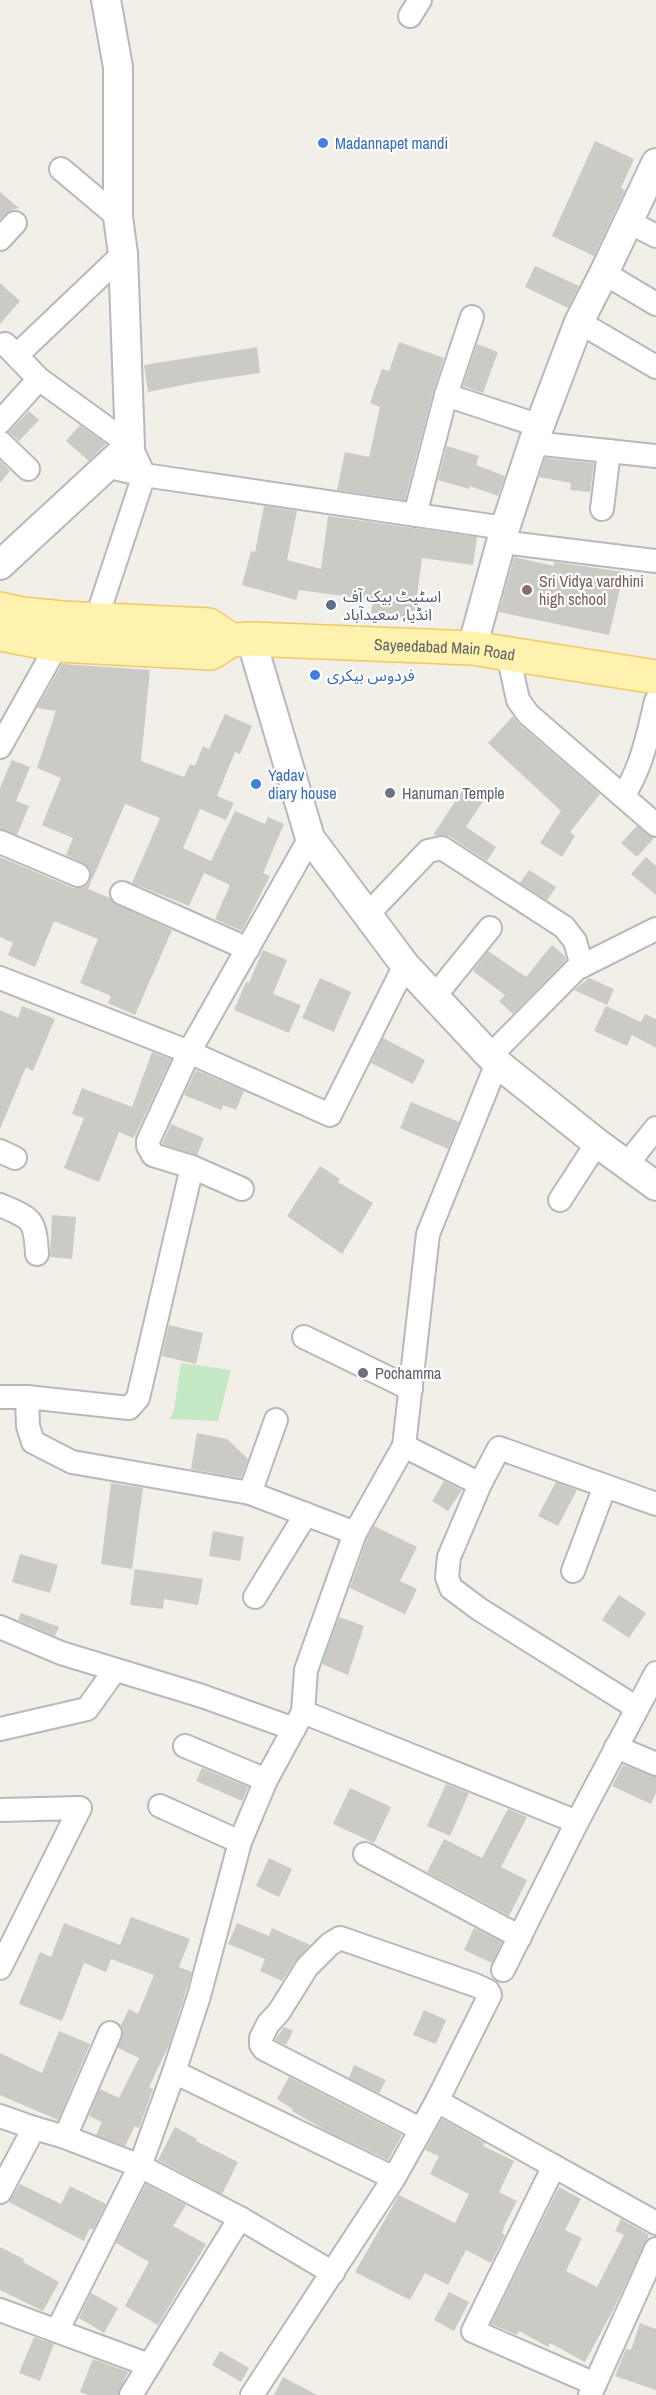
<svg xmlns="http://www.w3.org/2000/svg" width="656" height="2395" font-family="'Archivo Narrow','Noto Sans Arabic',sans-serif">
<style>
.park{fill:#c5e8c5}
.building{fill:#cccac5}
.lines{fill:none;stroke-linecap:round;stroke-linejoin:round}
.minor-casing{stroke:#b5b8bc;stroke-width:26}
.tertiary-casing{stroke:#b5b8bc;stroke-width:32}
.primary-casing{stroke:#f2c960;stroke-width:36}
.minor{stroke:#fff;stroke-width:22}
.tertiary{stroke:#fff;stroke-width:28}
.primary{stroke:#fff2af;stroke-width:33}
.shop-dot{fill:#3f7fe0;stroke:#fff;stroke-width:2}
.education-dot{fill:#8d6e63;stroke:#fff;stroke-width:2}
.service-dot{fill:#5c6f8a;stroke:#fff;stroke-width:2}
.worship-dot{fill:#6b7280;stroke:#fff;stroke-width:2}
.labels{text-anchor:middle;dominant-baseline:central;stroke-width:4.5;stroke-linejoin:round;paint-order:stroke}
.shop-label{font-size:16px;fill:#366cbe;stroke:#fff;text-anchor:start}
.education-label{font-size:16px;fill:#785e54;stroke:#fff;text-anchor:start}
.service-label{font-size:16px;fill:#4e5e75;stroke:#fff;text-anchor:start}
.street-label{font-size:16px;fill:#5f6368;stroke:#fff}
.worship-label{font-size:16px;fill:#5b616d;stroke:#fff;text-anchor:start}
</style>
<rect width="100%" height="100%" fill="#f1efe8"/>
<path class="park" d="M181 1363 231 1370 218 1421 170 1419 174 1410Z"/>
<g class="building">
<path d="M595 141 634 159 621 188 625 190 594 256 552 236Z"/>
<path d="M0 192 19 208 11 210 0 219Z"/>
<path d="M535 266 579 286 568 308 525 287Z"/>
<path d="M0 283 20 301 0 324Z"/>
<path d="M399 342 444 358 433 392 405 500 337 490 345 452 369 457 380 407 370 403 382 369 389 371Z"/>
<path d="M477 344 498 352 483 393 463 386Z"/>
<path d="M257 347 260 373 198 382 148 392 144 365Z"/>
<path d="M29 411 39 420 19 441 9 432Z"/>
<path d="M80 425 106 444 89 461 66 441Z"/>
<path d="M447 446 479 456 476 465 505 476 498 496 470 486 469 489 438 480Z"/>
<path d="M545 458 594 463 590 492 570 490 571 483 539 477Z"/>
<path d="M0 461 10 471 0 483Z"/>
<path d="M264 506 297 511 287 560 321 569 328 516 477 537 473 565 422 558 414 620 371 614 373 600 299 590 296 600 242 585 251 551 255 552Z"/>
<path d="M514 557 554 566V562L624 572 609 635 499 612Z"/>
<path d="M62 664 150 670 141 761 184 777 190 764 195 766 203 746 209 749 225 714 252 726 240 754 235 752 217 796 234 803 226 820 200 809 183 848 211 861 235 811 265 824 268 817 284 824 263 873 270 876 242 931 215 919 230 885 204 873 189 906 132 883 160 818 125 804 88 889 110 898 117 905 172 930 135 1015 108 1003 111 996 80 983 98 939 54 921 35 967 8 955 13 943 0 937V857L73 888 86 886 91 880V873L88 866 66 855 73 838 42 825 61 778 37 768 56 711 37 708Z"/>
<path d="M513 716 519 724 600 794 570 832 575 836 562 857 540 843 561 811 488 743Z"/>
<path d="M12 760 30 767 16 801 29 806 17 835 0 829V788Z"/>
<path d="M464 788 483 801 466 827 496 847 487 861 449 836 433 835Z"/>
<path d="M637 826 654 838 637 857 621 843Z"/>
<path d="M646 857 656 866V895L631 874Z"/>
<path d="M529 870 556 887 547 900 520 883Z"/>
<path d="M552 945 565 956 566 960 513 1014 499 1001 505 995 473 971 488 951 526 977Z"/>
<path d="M263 950 287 960 273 994 301 1005 289 1033 234 1010 246 982 249 983Z"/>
<path d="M320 978 351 992 334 1032 302 1018Z"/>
<path d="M589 978 614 989 607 1005 574 990Z"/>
<path d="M22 1006 55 1019 33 1071 26 1067 0 1129V1010L18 1018Z"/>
<path d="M606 1006 641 1022 645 1014 656 1019V1048L632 1035 627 1046 594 1031Z"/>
<path d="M383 1038 425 1060 413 1084 371 1063Z"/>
<path d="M152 1052 171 1059 136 1134 133 1138 119 1132 99 1182 64 1168 84 1118 72 1114 82 1088 132 1107Z"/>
<path d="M196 1070 244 1091 236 1110 223 1105 221 1110 184 1095Z"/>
<path d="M411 1102 459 1122 448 1149 400 1128Z"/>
<path d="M171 1124 204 1138 197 1155 162 1144Z"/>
<path d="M320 1166 340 1179 338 1182 373 1203 342 1254 287 1216Z"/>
<path d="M52 1215 76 1217 72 1259 50 1257Z"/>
<path d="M169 1325 203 1333 196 1364 162 1356Z"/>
<path d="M197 1433 227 1439 248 1459 241 1478 191 1469Z"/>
<path d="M444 1481 462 1490 448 1511 432 1501Z"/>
<path d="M556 1482 577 1490 558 1526 538 1516Z"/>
<path d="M111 1483 143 1488 132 1569 101 1564Z"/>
<path d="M374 1526 417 1547 400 1581 417 1589 405 1614 350 1588 367 1539Z"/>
<path d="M213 1531 244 1537 240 1561 209 1556Z"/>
<path d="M20 1554 58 1565 50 1593 12 1582Z"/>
<path d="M135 1569 203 1579 198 1605 164 1599 163 1609 130 1605Z"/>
<path d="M619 1595 646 1613 629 1638 602 1620Z"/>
<path d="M21 1613 59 1627 55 1636 18 1620Z"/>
<path d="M339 1617 364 1626 348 1675 322 1664Z"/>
<path d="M623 1765 656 1777V1793L651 1804 612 1786Z"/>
<path d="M202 1768 248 1787 242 1801 196 1781Z"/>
<path d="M446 1784 469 1793 450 1836 427 1826Z"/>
<path d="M350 1788 391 1807 374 1843 333 1824Z"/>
<path d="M508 1809 527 1817 501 1867 527 1880 509 1916 427 1872 444 1839 482 1858Z"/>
<path d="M269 1858 292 1869 279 1897 256 1886Z"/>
<path d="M131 1917 190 1939 179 1967 192 1972 169 2045 149 2087 153 2089 139 2128 135 2126 125 2146 96 2135 102 2122 89 2116 100 2089 119 2098 139 2058 118 2048 123 2032 121 2025 129 2009 138 2014 154 1975 111 1959 106 1972 84 1963 62 2021 19 2004 40 1952 51 1957 64 1923 120 1945Z"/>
<path d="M237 1923 269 1936 272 1928 310 1945 296 1960 282 1981 260 1971 265 1959 228 1944Z"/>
<path d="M474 1928 502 1942 492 1963 464 1950Z"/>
<path d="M424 2010 446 2020 436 2044 413 2035Z"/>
<path d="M284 2027 293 2031 286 2045 275 2040Z"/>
<path d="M59 2031 90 2044 58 2120 0 2095V2053L42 2073Z"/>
<path d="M354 2065 386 2080 379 2093 349 2078Z"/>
<path d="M289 2077 402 2135 388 2160 325 2130 292 2111 293 2109 277 2099Z"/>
<path d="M442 2119 485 2143 483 2146 514 2161 499 2192 517 2201 505 2224 502 2233 505 2235 491 2263 466 2250 448 2285 425 2273 410 2300 355 2272 399 2195 455 2223 469 2194 430 2174 439 2156 425 2150Z"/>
<path d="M175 2127 197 2139 196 2141 238 2162 222 2194 158 2160Z"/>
<path d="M20 2184 61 2204 70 2186 106 2204 93 2230 90 2228 84 2241 9 2202Z"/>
<path d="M146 2184 186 2205 173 2226 206 2244 158 2325 125 2306 149 2262 116 2243Z"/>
<path d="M559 2187 581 2199 565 2230 582 2238 566 2271 597 2287 624 2235 615 2231 621 2219 649 2235 613 2310 585 2362 550 2343 548 2347 519 2331 517 2335 491 2324Z"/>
<path d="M0 2247 24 2259 23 2262 59 2282 43 2311 0 2290Z"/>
<path d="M449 2292 469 2302 454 2331 434 2320Z"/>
<path d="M91 2293 118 2308 104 2333 79 2318Z"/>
<path d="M640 2323 656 2329V2390L615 2376 626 2349 631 2350Z"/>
<path d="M34 2337 54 2344 40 2381 19 2373Z"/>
<path d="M220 2351 249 2368 241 2382 212 2365Z"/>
<path d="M93 2359 128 2372 118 2395H88L80 2392Z"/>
<path d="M283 2377 317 2395H274Z"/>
</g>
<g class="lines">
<defs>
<g id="minor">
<path d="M410 16 420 0"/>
<path d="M61 169 118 217"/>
<path d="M629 222 656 236"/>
<path d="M0 239 15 223"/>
<path d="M604 273 656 304"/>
<path d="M579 322 656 367"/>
<path d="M5 344 39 379 130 445 144 475 96 620"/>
<path d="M17 355 123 254"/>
<path d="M446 395 540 426"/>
<path d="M0 422 39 379"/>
<path d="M0 442 28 469"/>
<path d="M533 443 656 456"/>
<path d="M106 466 144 475 505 528"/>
<path d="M602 509 609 451"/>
<path d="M415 515 446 395 472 317"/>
<path d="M502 542 656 561"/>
<path d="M508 654 518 700 528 714 656 825"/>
<path d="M0 747 57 645"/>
<path d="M623 796C642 767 648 735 656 701"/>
<path d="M0 842 78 875"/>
<path d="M122 893 248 949"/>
<path d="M368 914 428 851 442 848 564 927 575 941 582 966"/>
<path d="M0 978 189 1052 330 1115 405 965"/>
<path d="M434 997 490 928"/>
<path d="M0 1151 15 1158"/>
<path d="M627 1164 656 1128"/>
<path d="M192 1167 153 1155 148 1146V1141L189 1052 310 838"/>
<path d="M242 1189 192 1167 138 1398 129 1408 27 1397 28 1426 33 1442 72 1462 250 1493 355 1533"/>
<path d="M560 1200 597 1143"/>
<path d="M0 1205C32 1219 35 1218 37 1254"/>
<path d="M304 1337 411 1389"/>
<path d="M0 1397H27"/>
<path d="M404 1446 480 1484 499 1448 656 1504"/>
<path d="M480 1484 449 1557 447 1577 451 1588 479 1609 637 1708"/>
<path d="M250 1493 276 1420"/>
<path d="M573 1571 605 1486"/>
<path d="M255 1597 306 1514"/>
<path d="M0 1627 61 1653 202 1696 294 1729"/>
<path d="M303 1712 577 1822"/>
<path d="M0 1729 87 1709 115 1670"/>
<path d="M185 1746 266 1780"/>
<path d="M616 1747 656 1764"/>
<path d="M160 1806 240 1842"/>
<path d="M0 1810 80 1808 0 1968"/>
<path d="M365 1854 520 1937"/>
<path d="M503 1970 577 1822 656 1673"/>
<path d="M174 2072 394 2178"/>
<path d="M437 2101 656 2223"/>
<path d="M0 2116 34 2128 65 2137 140 2166 240 2218 333 2273"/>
<path d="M65 2137 110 2033"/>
<path d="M554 2166 473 2331 595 2384 590 2395"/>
<path d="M0 2192 34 2128"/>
<path d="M0 2310 149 2365"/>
<path d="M57 2331 140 2166 174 2072 199 1996 240 1842 266 1780 303 1712 306 1670 355 1533 404 1446 428 1234 497 1063 490 1056 576 969 656 929"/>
<path d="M595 2384 656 2249"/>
<path d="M131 2395 240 2218"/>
<path d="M252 2395 394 2178 437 2101 490 1995 488 1991 475 1985 340 1938 330 1944 307 1967 279 2012 268 2024 261 2038V2045L264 2049 420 2129"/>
</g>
<g id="tertiary">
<path d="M0 565 130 445 123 254 118 217V67L106 0"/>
<path d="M251 639 310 838 405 965 490 1056"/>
<path d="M472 648 505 528 533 443 579 322 604 273 656 163"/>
<path d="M497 1063 597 1143 656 1186"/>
</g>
<g id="primary">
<path d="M0 609 23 614 62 618 209 625 231 640"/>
<path id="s1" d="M0 634 57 645 211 653 231 640 251 639 472 648 656 677"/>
</g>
</defs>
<use href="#minor" class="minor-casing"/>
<use href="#tertiary" class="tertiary-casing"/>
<use href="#primary" class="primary-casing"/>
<use href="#minor" class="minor"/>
<use href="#tertiary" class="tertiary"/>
<use href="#primary" class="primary"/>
</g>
<g class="shop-dot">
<circle cx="323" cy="143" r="6"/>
<circle cx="315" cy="675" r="6"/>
<circle cx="256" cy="784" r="6"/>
</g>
<circle class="education-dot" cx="527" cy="590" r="6"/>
<circle class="service-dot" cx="331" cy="605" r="6"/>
<g class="worship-dot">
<circle cx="390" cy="793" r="6"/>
<circle cx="363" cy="1373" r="6"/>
</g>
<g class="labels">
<g class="shop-label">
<text x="335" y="143">Madannapet mandi</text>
<text x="327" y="675">فردوس بیکری</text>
<text x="268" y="775">Yadav<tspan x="268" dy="18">diary house</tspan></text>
</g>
<g class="education-label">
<text x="539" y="581">Sri Vidya vardhini<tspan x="539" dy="18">high school</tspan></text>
</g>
<g class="service-label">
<text x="343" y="596">اسٹیٹ بیک آف<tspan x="343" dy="18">انڈیا, سعیدآباد</tspan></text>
</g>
<g class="street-label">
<text stroke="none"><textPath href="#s1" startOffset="450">Sayeedabad Main Road</textPath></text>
</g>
<g class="worship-label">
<text x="402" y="793">Hanuman Temple</text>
<text x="375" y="1373">Pochamma</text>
</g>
</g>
</svg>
